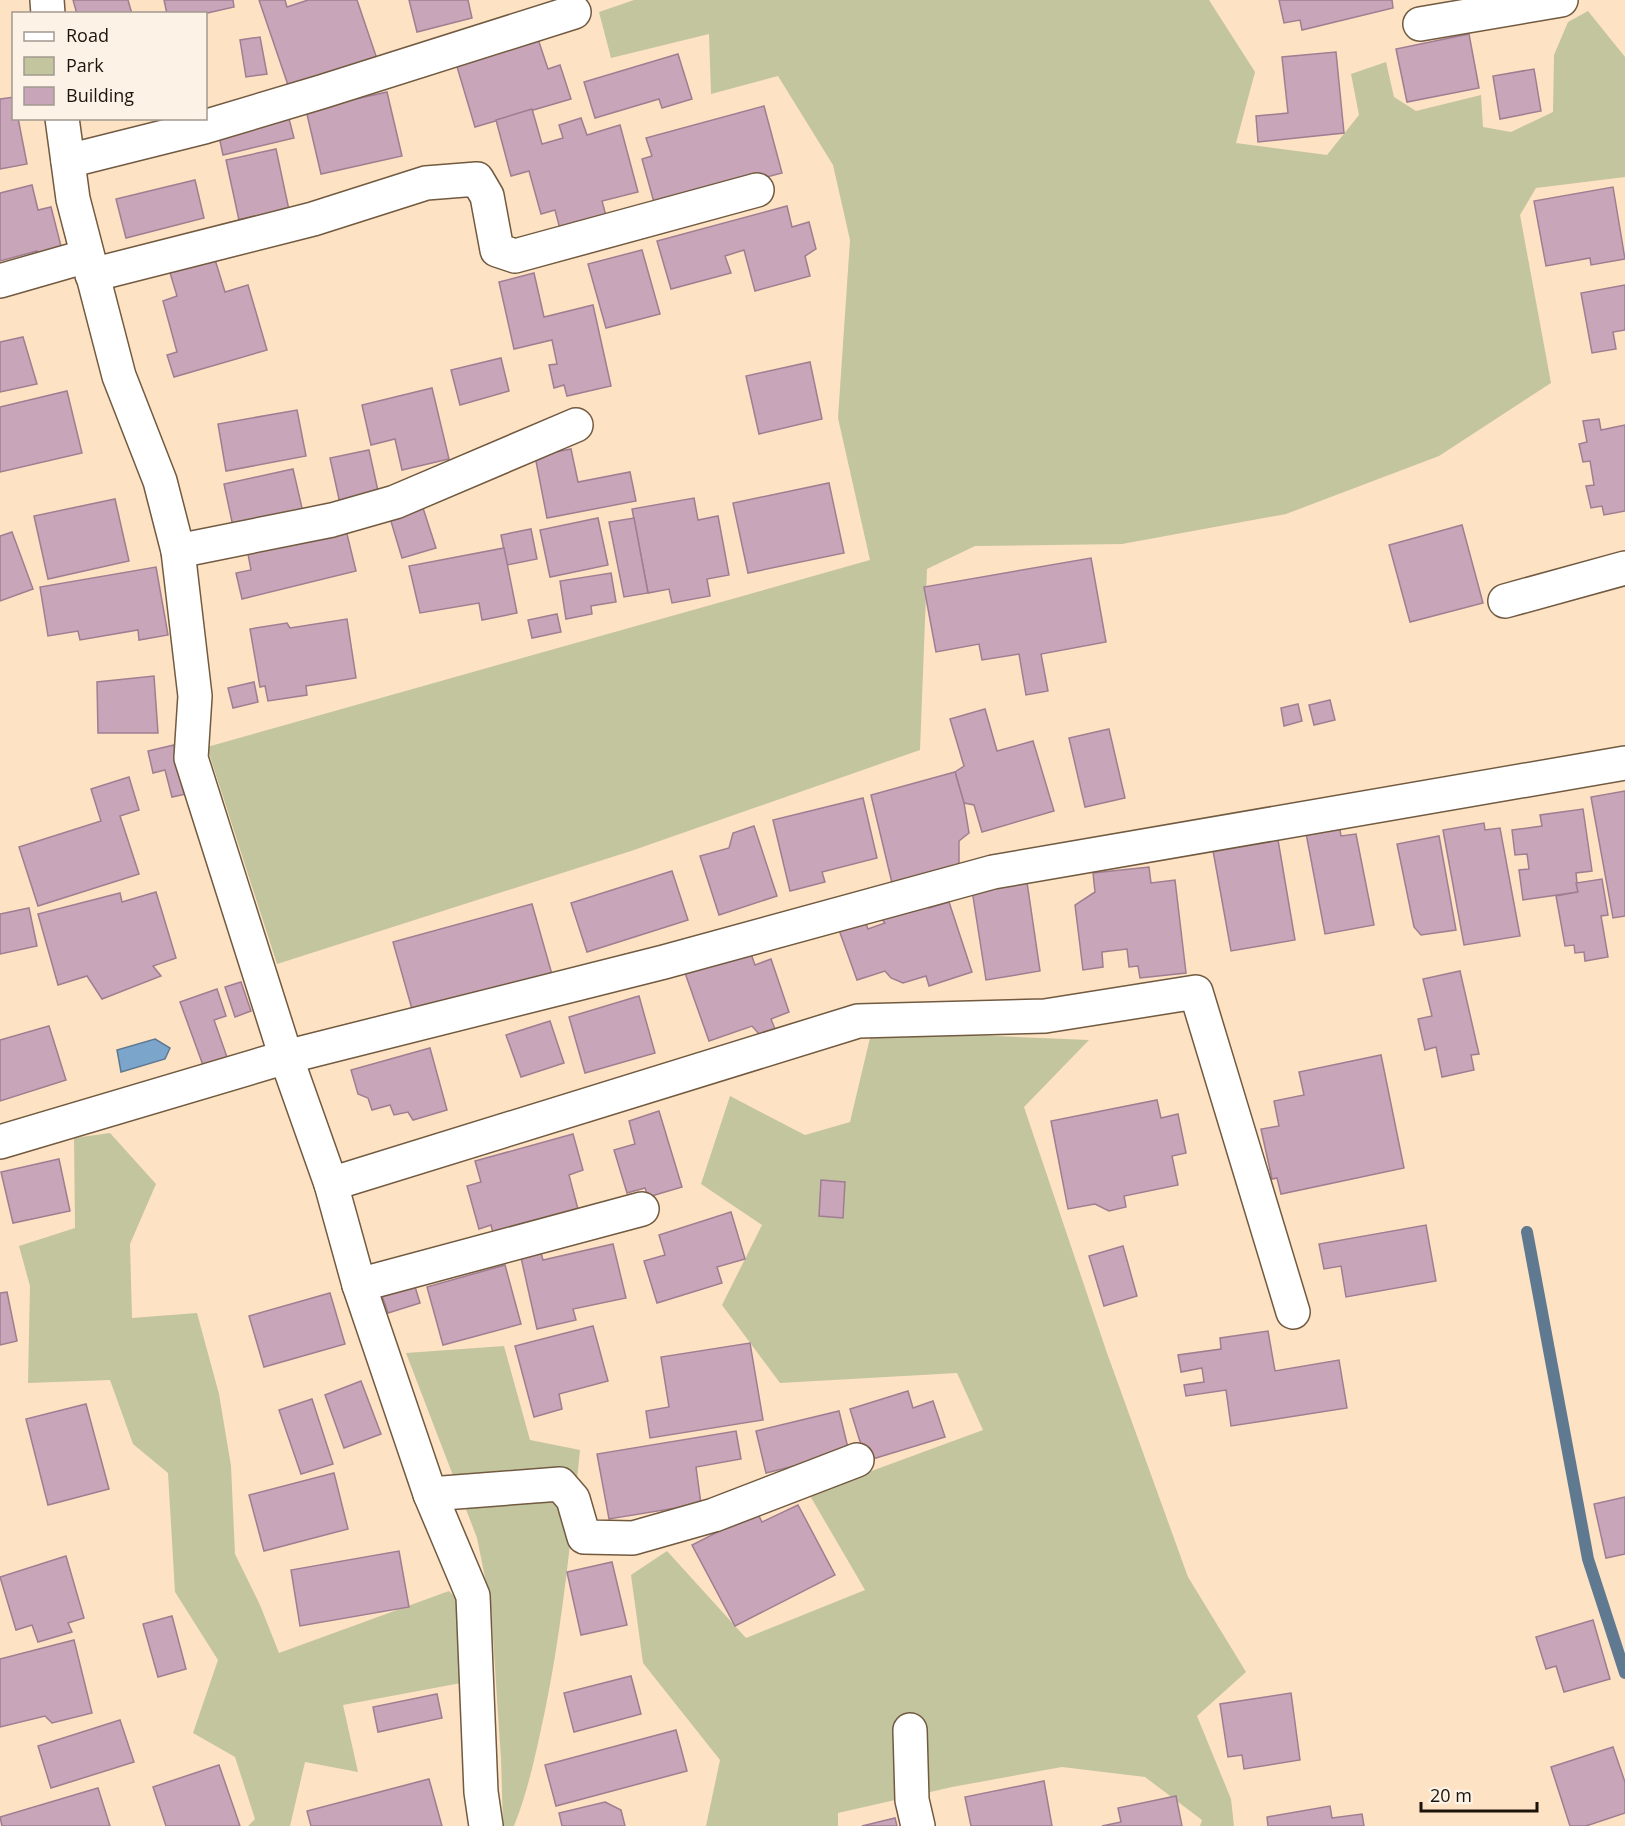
<svg xmlns="http://www.w3.org/2000/svg" width="1625" height="1826" font-family="'Open Sans',sans-serif">
<style>
.green{fill:#c3c59f}
.water{fill:#7ca5cb;stroke:#5f7991;stroke-width:1.5}
.lines{fill:none;stroke-linecap:round;stroke-linejoin:round}
.stream{stroke:#5f7991;stroke-width:12}
.building{fill:#c8a5b8;stroke:#a07e91;stroke-width:1.5}
.minor-casing{stroke:#715a40;stroke-width:36}
.minor{stroke:#fff;stroke-width:33}
</style>
<rect width="100%" height="100%" fill="#fde2c4"/>
<g class="green">
<path d="M634 0H1209L1255 72 1236 143 1327 155 1359 115 1351 74 1386 62 1394 97 1416 111 1481 95 1483 127 1511 132 1553 112 1554 55 1568 22 1588 11 1625 57V177L1536 188 1520 215 1551 383 1439 456 1286 514 1122 544 975 546 927 569 920 750 631 851 277 964 207 747 870 560 838 418 850 240 833 165 778 76 711 94 709 34 611 58 599 12Z"/>
<path d="M970 1035 1089 1040 1024 1107 1107 1353 1188 1577 1246 1672 1197 1716 1231 1799 1234 1826H1200L1202 1820 1145 1777 1062 1767 952 1787 838 1813V1826H706L720 1760 643 1663 631 1575 667 1551 746 1638 865 1590 809 1494 983 1430 957 1373 780 1383 722 1305 762 1225 701 1184 730 1096 805 1135 850 1122 870 1038Z"/>
<path d="M110 1133 156 1184 130 1244 132 1318 197 1313 219 1394 231 1466 235 1554 260 1605 279 1653 449 1591 464 1607 461 1683 343 1705 358 1772 305 1762 290 1826H248L255 1819 235 1757 193 1733 218 1660 175 1592 168 1473 133 1444 110 1380 28 1383 30 1286 19 1246 75 1228 74 1138Z"/>
<path d="M504 1346 530 1440 580 1450C570 1546 561 1641 540 1734 533 1766 526 1796 514 1826H503L501 1759 491 1607 477 1538 406 1353Z"/>
</g>
<path class="water" d="M155 1039 170 1048 165 1059 121 1072 117 1050Z"/>
<g class="lines">
<path class="stream" d="M1527 1232 1588 1559 1625 1673"/>
</g>
<g class="building">
<path d="M73 0H128L132 14H77Z"/>
<path d="M164 0H233L234 7 203 14H167Z"/>
<path d="M259 0H285L287 7 308 0H357L377 59 289 88Z"/>
<path d="M409 0H468L472 18 417 32Z"/>
<path d="M1279 0H1392L1393 8 1302 30 1300 20 1284 23Z"/>
<path d="M1469 34 1479 88 1407 102 1396 49Z"/>
<path d="M537 36 548 69 560 65 571 99 475 127 455 60Z"/>
<path d="M260 37 267 74 246 77 240 40Z"/>
<path d="M1336 52 1344 133 1258 142 1256 116 1288 113 1282 57Z"/>
<path d="M678 54 692 99 662 108 659 99 595 118 584 82Z"/>
<path d="M1534 69 1541 111 1500 119 1493 76Z"/>
<path d="M387 92 402 156 321 174 306 110Z"/>
<path d="M14 97V118H18L27 164 0 169V99Z"/>
<path d="M764 106 782 173 655 206 642 159 652 156 646 138Z"/>
<path d="M532 109 542 144 563 138 559 125 581 118 587 135 620 125 638 192 602 201 606 216 560 229 555 210 541 214 529 171 511 176 496 120Z"/>
<path d="M287 111 294 138 223 155 217 127Z"/>
<path d="M276 149 289 210 239 220 226 160Z"/>
<path d="M195 180 204 218 126 238 116 199Z"/>
<path d="M32 185 38 210 51 207 63 254 40 260 37 251 0 261V193Z"/>
<path d="M1613 187 1625 259 1591 265 1590 258 1546 266 1534 201Z"/>
<path d="M787 206 792 227 809 222 816 249 805 256 810 276 755 291 744 250 725 256 731 273 671 289 657 241Z"/>
<path d="M642 250 660 314 606 328 588 264Z"/>
<path d="M213 253 225 292 248 285 267 350 174 377 167 355 177 352 163 301 177 296 168 266Z"/>
<path d="M534 273 544 317 593 305 611 386 567 396 564 385 554 388 549 365 557 364 552 340 514 349 499 282Z"/>
<path d="M1625 285V330L1613 332 1616 349 1592 353 1581 293Z"/>
<path d="M23 337 37 384 0 392V342Z"/>
<path d="M501 358 509 391 460 405 451 370Z"/>
<path d="M810 362 822 419 759 434 746 376Z"/>
<path d="M432 388 449 459 402 470 395 439 371 445 362 405Z"/>
<path d="M67 391 82 453 0 472V407Z"/>
<path d="M297 410 306 456 226 471 218 424Z"/>
<path d="M1599 419 1601 430 1625 425V511L1604 515 1602 506 1591 508 1586 486 1594 485 1590 461 1583 462 1579 444 1587 442 1583 421Z"/>
<path d="M571 449 578 482 630 472 636 501 547 518 535 456Z"/>
<path d="M369 450 380 500 341 508 330 458Z"/>
<path d="M293 469 305 521 235 536 224 484Z"/>
<path d="M829 483 844 553 748 573 733 503Z"/>
<path d="M694 498 698 520 718 516 729 575 707 579 710 596 672 603 669 589 648 593 632 509Z"/>
<path d="M115 499 129 561 48 579 34 516Z"/>
<path d="M423 508 436 548 402 558 390 518Z"/>
<path d="M598 518 608 565 550 577 540 530Z"/>
<path d="M634 518 648 593 624 597 609 522Z"/>
<path d="M1462 525 1483 603 1410 622 1389 545Z"/>
<path d="M531 529 537 559 507 565 501 535Z"/>
<path d="M346 530 356 571 242 599 236 573 251 570 248 554Z"/>
<path d="M12 532 33 589 0 601V536Z"/>
<path d="M504 548 517 613 482 620 479 603 420 613 409 566Z"/>
<path d="M1091 558 1106 642 1041 654 1048 691 1026 695 1019 654 982 660 979 644 936 652 924 587Z"/>
<path d="M156 567 168 635 139 640 138 630 80 640 78 631 48 636 40 587Z"/>
<path d="M611 573 616 602 591 606 592 614 566 619 560 581Z"/>
<path d="M557 614 561 632 532 638 528 620Z"/>
<path d="M347 619 356 678 306 686 307 695 268 701 265 686 260 687 250 629 287 623 290 628Z"/>
<path d="M154 676 158 733H98L97 682Z"/>
<path d="M254 682 258 702 233 708 228 688Z"/>
<path d="M1330 700 1335 720 1314 725 1309 705Z"/>
<path d="M1298 704 1302 721 1284 726 1281 708Z"/>
<path d="M985 709 997 751 1033 741 1054 811 982 832 974 805 964 803 955 772 964 766 950 719Z"/>
<path d="M1109 729 1125 798 1085 807 1069 738Z"/>
<path d="M174 745 186 794 172 797 165 770 153 773 148 751Z"/>
<path d="M955 772 964 803 969 833 959 841V866L892 883 871 795Z"/>
<path d="M129 777 139 810 120 816 139 874 38 906 19 847 101 821 91 789Z"/>
<path d="M1625 791V916L1613 918 1591 797Z"/>
<path d="M863 798 877 858 822 872 825 882 790 891 773 820Z"/>
<path d="M1583 809 1592 871 1576 873 1578 892 1523 900 1519 870 1529 869 1527 854 1515 855 1512 830 1542 826 1540 815Z"/>
<path d="M1339 823 1341 836 1356 834 1374 925 1325 934 1305 828Z"/>
<path d="M1484 823 1485 830 1500 828 1520 936 1464 945 1443 830Z"/>
<path d="M754 826 777 896 719 915 700 856 729 848 733 833Z"/>
<path d="M1277 834 1295 940 1231 951 1212 845Z"/>
<path d="M1439 836 1456 930 1421 935 1414 927 1397 844Z"/>
<path d="M1149 867 1151 883 1175 880 1186 973 1140 978 1138 966 1129 967 1127 949 1102 952 1103 967 1083 970 1075 905 1095 892 1093 873Z"/>
<path d="M672 871 688 920 587 952 571 903Z"/>
<path d="M1602 879 1608 915 1601 916 1608 957 1585 961 1584 952 1575 953 1574 945 1565 946 1556 896 1578 892 1576 883Z"/>
<path d="M1027 882 1040 971 986 980 972 890Z"/>
<path d="M156 892 176 958 153 966 161 976 102 999 87 976 58 985 38 914 120 893 122 902Z"/>
<path d="M927 899 929 908 949 902 972 972 929 986 926 976 903 983 891 978 885 971 857 980 839 930 865 921 868 929 885 923 878 915Z"/>
<path d="M532 904 553 978 414 1016 393 942Z"/>
<path d="M29 908 37 946 0 954V914Z"/>
<path d="M750 951 755 965 771 959 789 1012 771 1019 775 1029 759 1034 752 1026 709 1041 685 973Z"/>
<path d="M1460 971 1479 1054 1471 1055 1474 1070 1442 1077 1436 1047 1425 1050 1418 1019 1432 1016 1423 979Z"/>
<path d="M241 982 251 1011 235 1017 225 987Z"/>
<path d="M217 989 226 1016 214 1020 228 1060 204 1068 180 1002Z"/>
<path d="M639 996 655 1053 585 1073 569 1017Z"/>
<path d="M550 1021 564 1063 521 1077 506 1035Z"/>
<path d="M49 1026 66 1080 0 1101V1040Z"/>
<path d="M430 1048 447 1110 413 1120 408 1112 394 1115 390 1105 372 1110 368 1098 358 1094 351 1070Z"/>
<path d="M1381 1055 1404 1168 1281 1194 1277 1178 1272 1179 1261 1129 1279 1126 1274 1101 1304 1095 1299 1072Z"/>
<path d="M1157 1100 1161 1118 1178 1114 1186 1153 1172 1156 1178 1185 1124 1196 1126 1207 1109 1211 1095 1204 1068 1209 1051 1121Z"/>
<path d="M659 1111 682 1187 648 1197 645 1188 627 1193 614 1150 635 1144 629 1121Z"/>
<path d="M573 1134 583 1170 569 1175 579 1213 494 1237 491 1225 479 1229 467 1186 481 1182 475 1161Z"/>
<path d="M59 1159 70 1211 13 1223 1 1172Z"/>
<path d="M821 1180 845 1182 843 1218 819 1216Z"/>
<path d="M731 1212 745 1259 717 1267 722 1283 657 1303 644 1261 665 1255 659 1235Z"/>
<path d="M1426 1225 1436 1281 1346 1297 1341 1266 1324 1269 1319 1244Z"/>
<path d="M613 1244 626 1298 573 1309 576 1320 537 1329 520 1253 540 1249 543 1260Z"/>
<path d="M1123 1246 1137 1296 1104 1306 1089 1256Z"/>
<path d="M505 1265 521 1324 443 1345 427 1287Z"/>
<path d="M413 1280 420 1303 388 1313 380 1290Z"/>
<path d="M7 1292 17 1341 0 1345V1293Z"/>
<path d="M330 1293 345 1344 264 1367 249 1316Z"/>
<path d="M593 1326 608 1381 559 1394 562 1409 534 1417 515 1346Z"/>
<path d="M1268 1331 1275 1371 1339 1360 1347 1408 1231 1426 1226 1390 1186 1396 1184 1385 1204 1382 1202 1368 1181 1372 1178 1355 1221 1349 1220 1338Z"/>
<path d="M750 1343 763 1420 650 1438 646 1411 669 1407 661 1357Z"/>
<path d="M361 1381 381 1434 344 1448 325 1395Z"/>
<path d="M908 1391 913 1408 933 1401 945 1437 866 1461 850 1409Z"/>
<path d="M312 1399 333 1464 301 1474 279 1410Z"/>
<path d="M86 1404 109 1489 48 1505 26 1419Z"/>
<path d="M839 1411 849 1452 766 1473 756 1431Z"/>
<path d="M736 1431 741 1459 696 1467 701 1504 609 1519 597 1454Z"/>
<path d="M334 1473 348 1529 264 1551 249 1495Z"/>
<path d="M1625 1497V1554L1606 1558 1594 1504Z"/>
<path d="M798 1505 835 1575 735 1626 692 1545 757 1512 762 1522Z"/>
<path d="M399 1551 409 1607 300 1626 291 1570Z"/>
<path d="M66 1556 84 1618 68 1623 72 1632 38 1642 32 1625 16 1630 0 1577Z"/>
<path d="M612 1562 627 1625 581 1635 567 1572Z"/>
<path d="M172 1616 186 1669 158 1677 143 1624Z"/>
<path d="M1593 1620 1610 1679 1564 1692 1556 1666 1546 1669 1536 1637Z"/>
<path d="M74 1640 92 1713 52 1723 45 1716 0 1727V1659Z"/>
<path d="M631 1676 641 1714 574 1732 564 1693Z"/>
<path d="M1291 1693 1300 1760 1244 1769 1242 1755 1228 1757 1220 1704Z"/>
<path d="M437 1694 442 1718 378 1732 373 1707Z"/>
<path d="M120 1720 134 1762 51 1788 38 1746Z"/>
<path d="M676 1730 687 1771 556 1806 545 1765Z"/>
<path d="M1613 1747 1625 1782V1813L1586 1826H1570L1551 1767Z"/>
<path d="M219 1765 240 1826H166L153 1787Z"/>
<path d="M429 1779 442 1826H311L307 1811Z"/>
<path d="M1044 1781 1052 1826H971L965 1797Z"/>
<path d="M98 1788 110 1826H2L0 1817Z"/>
<path d="M1176 1796 1182 1826H1102L1121 1822 1118 1808Z"/>
<path d="M605 1802 621 1810 625 1826H562L559 1813Z"/>
<path d="M1330 1806 1332 1818 1362 1814 1364 1826H1268L1267 1817Z"/>
<path d="M895 1818 897 1826H862Z"/>
</g>
<g class="lines">
<defs>
<g id="minor">
<path d="M47 0 48 14"/>
<path d="M1420 24 1561 0"/>
<path d="M62 118 73 199 119 376 160 481 178 551 195 696 191 758 286 1057 331 1184 359 1285 430 1494 473 1596 481 1792 486 1826"/>
<path d="M68 161 204 127 321 92 574 12"/>
<path d="M92 275 313 219 426 183 477 179 487 196 497 250 515 256 757 190"/>
<path d="M0 281 87 256"/>
<path d="M178 551 332 520 395 502 576 425"/>
<path d="M1505 601 1625 568"/>
<path d="M0 1142 286 1057 664 962 993 872 1625 763"/>
<path d="M331 1184 858 1021 1045 1016 1196 992 1293 1312"/>
<path d="M359 1285 642 1209"/>
<path d="M430 1494 560 1484 573 1499 584 1537 633 1538 714 1515 857 1460"/>
<path d="M910 1730 912 1800 918 1826"/>
</g>
</defs>
<use href="#minor" class="minor-casing"/>
<use href="#minor" class="minor"/>
</g>
<rect x="12" y="12" width="195" height="108" fill="#fdf2e6" stroke="#a3998e" stroke-width="1.5"/>
<rect x="24" y="32" width="30" height="9" fill="#ffffff" stroke="#a3998e" stroke-width="1.5"/>
<text x="66" y="42" font-size="18" fill="#1c1309">Road</text>
<rect x="24" y="57" width="30" height="18" fill="#c3c59f" stroke="#a3998e" stroke-width="1.5"/>
<text x="66" y="72" font-size="18" fill="#1c1309">Park</text>
<rect x="24" y="87" width="30" height="18" fill="#c8a5b8" stroke="#a3998e" stroke-width="1.5"/>
<text x="66" y="102" font-size="18" fill="#1c1309">Building</text>
<path d="M1421 1802v9h116v-9" fill="none" stroke="#1c1309" stroke-width="3"/>
<text x="1430" y="1802" font-size="18" fill="#1c1309" stroke="#fdf2e6" stroke-width="4.5" paint-order="stroke">20 m</text>
</svg>
